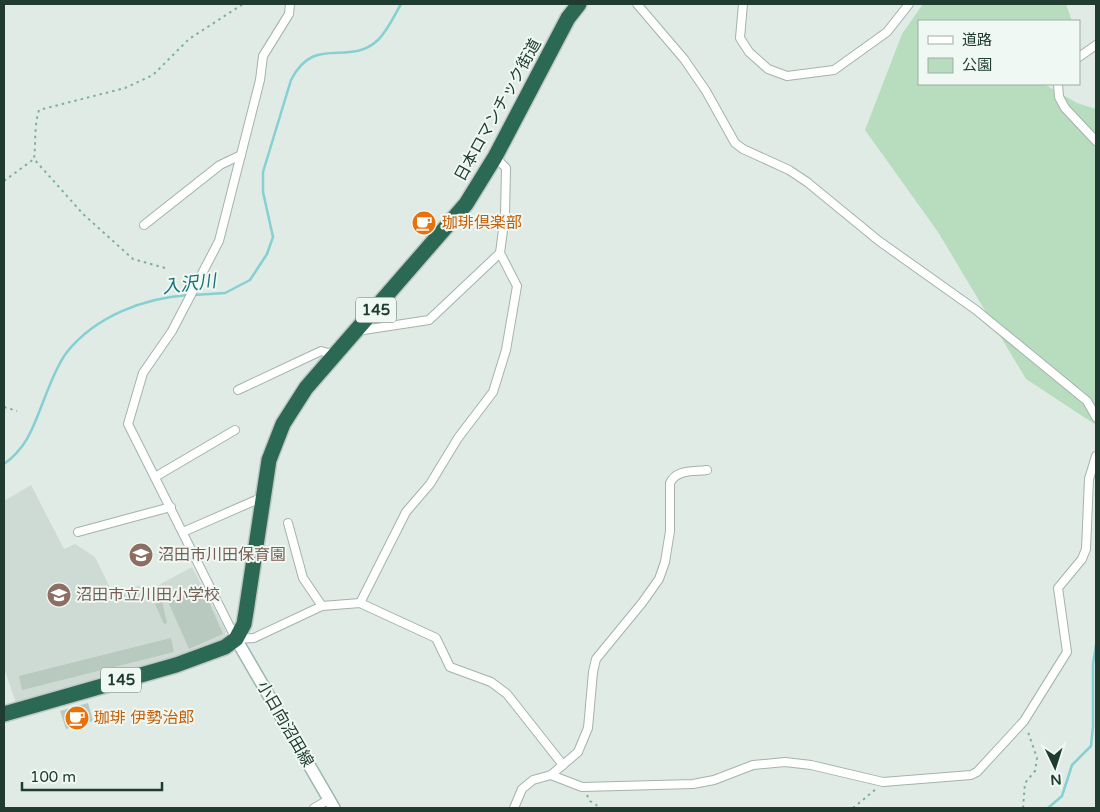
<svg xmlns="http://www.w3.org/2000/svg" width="1100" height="812" font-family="'Varela Round','Noto Sans JP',sans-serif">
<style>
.built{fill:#cedbd4}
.green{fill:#b8ddbe}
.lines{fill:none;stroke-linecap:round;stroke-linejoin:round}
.stream{stroke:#86cfd2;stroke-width:2.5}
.building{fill:#b8c9c0}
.street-casing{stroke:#a3b3ab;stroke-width:10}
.secondary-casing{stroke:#9eb7ac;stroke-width:14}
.highway-casing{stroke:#c1c8c5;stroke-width:18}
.path{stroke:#7fb09b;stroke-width:2;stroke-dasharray:2.5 4;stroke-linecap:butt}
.street{stroke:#fff;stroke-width:8}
.secondary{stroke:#fff;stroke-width:11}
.highway{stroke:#2b6955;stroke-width:15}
.labels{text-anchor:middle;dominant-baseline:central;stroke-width:4;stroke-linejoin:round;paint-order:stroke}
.shield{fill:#f0f8f3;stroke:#5e746b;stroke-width:1}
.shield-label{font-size:15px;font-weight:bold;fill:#203c31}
.street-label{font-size:16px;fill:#203c31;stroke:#f0f8f3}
.food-label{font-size:16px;fill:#c56008;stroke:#f0f8f3;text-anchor:start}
.education-label{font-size:16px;fill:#785e54;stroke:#f0f8f3;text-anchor:start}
.water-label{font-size:18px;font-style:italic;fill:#197379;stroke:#f0f8f3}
</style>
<rect width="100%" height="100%" fill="#e0ebe5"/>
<path class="built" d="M31 485 64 549 75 544 95 557 115 598 139 585 144 593 192 567 226 631 224 640 181 656 16 703 4 668V501Z"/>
<path class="green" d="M923 4H1066L1072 21H919V84H1044L1077 103 1096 109V425L1026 379 938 232 865 130 902 34Z"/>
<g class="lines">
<g class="stream">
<path d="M194 295 225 293 250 280 267 254 273 237 263 192V172L291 80C315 33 348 68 378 40 388 30 394 16 401 4"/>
<path d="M4 464C29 446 34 424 45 397 51 382 57 365 67 352 96 316 144 298 188 295"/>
<path d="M1048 808 1062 796 1072 765 1091 746 1093 726V664L1096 645"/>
</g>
</g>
<g class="building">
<path d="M201 584 223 634 189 649 167 599Z"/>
<path d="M162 601 167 623 164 624 155 604Z"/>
<path d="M171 638 174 652 22 690 19 676Z"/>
<path d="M88 703 93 721 66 729 60 711Z"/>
</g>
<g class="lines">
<defs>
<g id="street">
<path d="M290 4 289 14 263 56 260 80 219 241 172 331 143 373 128 424 236 639 254 638 322 606 360 603 406 512 430 484 458 438 493 392 506 350 517 286 500 253 505 215 506 168 495 157"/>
<path d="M637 4 684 59 706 91 735 143 743 149 789 170 807 182 879 241 976 310 1087 401 1096 417"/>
<path d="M743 4 740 38 749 52 768 69 787 76 834 70 887 32 909 4"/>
<path d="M1079 57 1096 45"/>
<path d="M1058 84 1059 97 1065 108 1096 141"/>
<path d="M144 225 220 165 241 155"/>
<path d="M357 331 429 320 500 253"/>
<path d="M238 390 321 351 336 355"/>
<path d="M155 477 235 430"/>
<path d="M288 523 303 578 322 606"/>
<path d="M78 532 171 507"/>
<path d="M183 532 263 497"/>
<path d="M360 603 436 638 450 667 491 682 507 694 563 765"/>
<path d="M551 775 582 787 693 784 714 780 753 765 785 762 811 765 883 782 971 775 977 772 1024 721 1067 652 1058 588 1082 559 1086 549 1089 479 1096 456"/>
<path d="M314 808 328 800"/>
<path d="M514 808 522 789 533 780 551 775 578 752 588 728 593 672 596 659 642 603 659 579 665 562 670 531V483C676 469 694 472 707 470"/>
</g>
<path id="secondary" d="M236 639 334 808"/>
<path id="highway" d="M4 714 176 665 225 647 236 639 244 624 246 612 269 460 283 424 306 388 466 204 495 157 568 18 579 4"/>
</defs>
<use href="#street" class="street-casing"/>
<use href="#secondary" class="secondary-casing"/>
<use href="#highway" class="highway-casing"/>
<g class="path">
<path d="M4 181 34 159"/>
<path d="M165 268 133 259 83 214 34 159C36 143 34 126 39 110L125 88 153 75 189 39 243 4"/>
<path d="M4 407 17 411"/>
<path d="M587 795 590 801 601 808"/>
<path d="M853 808 876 789"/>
<path d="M1023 808 1025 783 1035 771 1037 758 1027 729"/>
</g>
<use href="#street" class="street"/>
<use href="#secondary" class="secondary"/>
<use href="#highway" class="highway"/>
</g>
<defs>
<symbol id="cafe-disc" viewBox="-11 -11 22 22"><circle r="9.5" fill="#e8710a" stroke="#f0f8f3"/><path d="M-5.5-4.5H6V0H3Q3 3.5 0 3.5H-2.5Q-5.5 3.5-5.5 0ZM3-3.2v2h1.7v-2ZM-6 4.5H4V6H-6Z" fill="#fff"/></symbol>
<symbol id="school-disc" viewBox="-11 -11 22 22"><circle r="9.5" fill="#8d6e63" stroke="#f0f8f3"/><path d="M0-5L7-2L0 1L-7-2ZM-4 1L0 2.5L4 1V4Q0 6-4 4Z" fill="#fff"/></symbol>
</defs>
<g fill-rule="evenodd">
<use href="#cafe-disc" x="410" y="209" width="28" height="28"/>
<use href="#school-disc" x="127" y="541" width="28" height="28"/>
<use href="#school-disc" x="45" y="581" width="28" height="28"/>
<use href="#cafe-disc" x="63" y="704" width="28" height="28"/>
</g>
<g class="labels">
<g class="shield">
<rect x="356" y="297.5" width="40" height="25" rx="4"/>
<rect x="101" y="667.5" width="40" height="25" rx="4"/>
</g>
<g class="shield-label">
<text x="376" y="310">145</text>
<text x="121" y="680">145</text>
</g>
<g class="street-label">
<text transform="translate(498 110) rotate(-61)">日本ロマンチック街道</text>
<text transform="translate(285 724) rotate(60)">小日向沼田線</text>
</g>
<g class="food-label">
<text x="442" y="223">珈琲倶楽部</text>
<text x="94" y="718">珈琲 伊勢治郎</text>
</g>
<g class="education-label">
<text x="158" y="555">沼田市川田保育園</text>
<text x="76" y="595">沼田市立川田小学校</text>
</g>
<g class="water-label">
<text transform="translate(189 284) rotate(-7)">入沢川</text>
</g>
</g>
<rect width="1100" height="812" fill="none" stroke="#203c31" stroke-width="10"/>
<rect x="918" y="20" width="162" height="65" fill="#f0f8f3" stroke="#9dada5"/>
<rect x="928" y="36" width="25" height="8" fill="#ffffff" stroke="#9dada5"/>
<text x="962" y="45" font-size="15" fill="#203c31">道路</text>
<rect x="928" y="58" width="25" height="15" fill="#b8ddbe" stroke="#9dada5"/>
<text x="962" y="70" font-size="15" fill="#203c31">公園</text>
<g transform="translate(1055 767) rotate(176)" stroke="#f0f8f3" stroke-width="4" paint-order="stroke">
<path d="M0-4L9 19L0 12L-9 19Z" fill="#203c31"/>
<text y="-8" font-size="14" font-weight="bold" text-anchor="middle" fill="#203c31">N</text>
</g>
<path d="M22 782v8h140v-8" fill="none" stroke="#203c31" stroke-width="2.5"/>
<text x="30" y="782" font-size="15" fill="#203c31" stroke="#f0f8f3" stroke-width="4" paint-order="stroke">100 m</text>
</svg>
